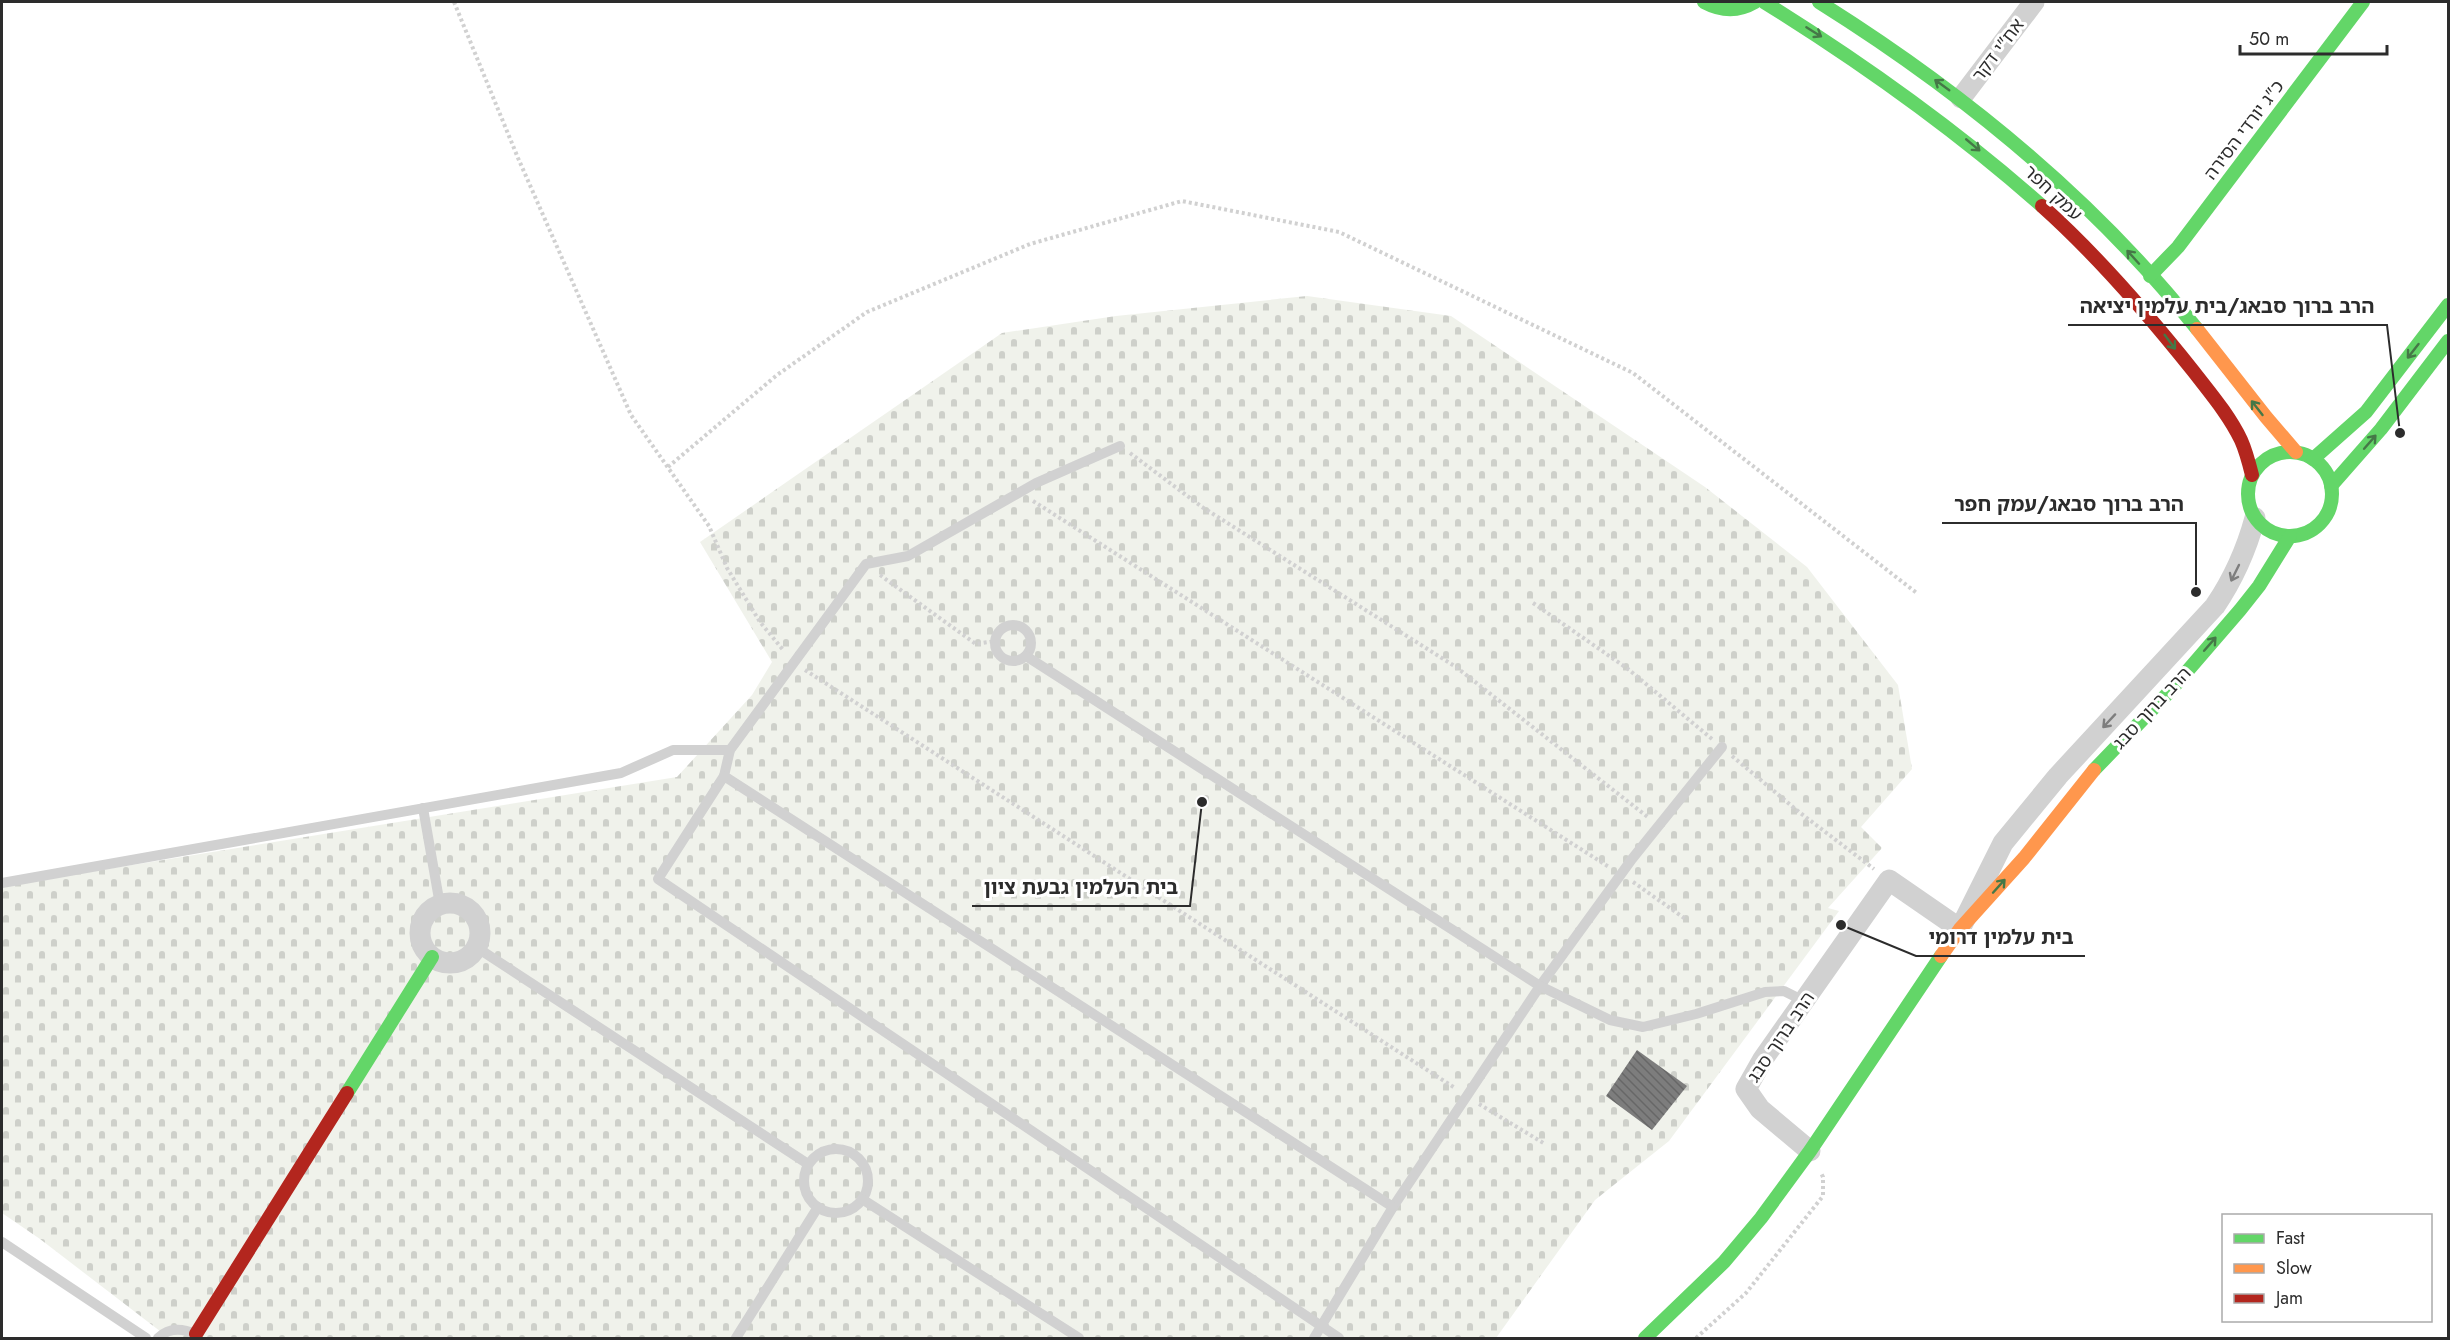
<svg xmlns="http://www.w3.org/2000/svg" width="2450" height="1340" font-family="Jost,'Noto Sans Hebrew',sans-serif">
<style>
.cemetery{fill:url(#cemetery-stones)}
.building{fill:url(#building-back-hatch)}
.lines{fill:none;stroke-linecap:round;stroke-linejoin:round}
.path{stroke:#d1d1d1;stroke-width:4;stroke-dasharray:3 3;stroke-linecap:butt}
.lane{stroke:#d1d1d1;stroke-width:10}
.street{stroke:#d1d1d1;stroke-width:21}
.fast{stroke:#63d668;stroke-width:14}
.slow{stroke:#ff974d;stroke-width:14}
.jam{stroke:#b3261e;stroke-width:14}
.oneway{stroke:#457847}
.oneway2{stroke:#7e7e7e}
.labels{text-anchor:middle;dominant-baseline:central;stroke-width:6;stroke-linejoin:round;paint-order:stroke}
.street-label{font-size:18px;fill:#2c2c2c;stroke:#fff}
.leader{fill:none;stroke:#2c2c2c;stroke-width:2}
.callout-dot{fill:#2c2c2c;stroke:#fff;stroke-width:2}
.callout-label{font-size:20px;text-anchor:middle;font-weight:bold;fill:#2c2c2c;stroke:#fff;stroke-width:6;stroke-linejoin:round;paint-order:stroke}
</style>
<defs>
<pattern id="cemetery-stones" width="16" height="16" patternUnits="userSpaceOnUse" patternTransform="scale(1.5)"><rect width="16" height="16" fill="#f0f2eb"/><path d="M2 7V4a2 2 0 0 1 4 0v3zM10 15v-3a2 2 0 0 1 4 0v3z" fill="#ced0ca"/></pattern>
<pattern id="building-back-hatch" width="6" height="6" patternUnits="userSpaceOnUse" patternTransform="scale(1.5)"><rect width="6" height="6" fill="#7d7d7d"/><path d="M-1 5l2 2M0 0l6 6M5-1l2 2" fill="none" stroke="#676767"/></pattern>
</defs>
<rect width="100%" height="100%" fill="#fff"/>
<path class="cemetery" d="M1307 296 1451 316 1705 487 1807 567 1898 685 1912 769 1861 827 1882 848 1828 908 1839 911 1669 1141 1595 1200 1496 1338H169L40 1239 2 1213V886L677 777 752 695 772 662 700 542 1002 333 1116 316Z"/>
<path class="building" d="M1637 1050 1687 1086 1652 1130 1606 1096Z"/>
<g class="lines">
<g class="path">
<path d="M454 2 518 158 631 415 709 526 727 568 760 622 784 651"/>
<path d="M1130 453 1202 507 1456 667 1649 818"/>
<path d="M668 467 777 375 867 312 1030 244 1182 201 1339 232 1633 373 1918 594"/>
<path d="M1033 501 1609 867"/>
<path d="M880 575 976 644 995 641"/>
<path d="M1533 603 1628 669 1712 739"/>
<path d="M805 670 1455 1088"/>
<path d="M1732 756 1799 812 1874 869"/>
<path d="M1633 882 1687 920"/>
<path d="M1479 1104 1545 1144"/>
<path d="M1696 1338 1746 1293 1823 1196V1177L1821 1173"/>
</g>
<g class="lane">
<path d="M1120 446 1036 483 908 556 866 564 730 750 724 776 1393 1207 1540 986 1632 859 1722 747"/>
<circle cx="1013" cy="643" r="18"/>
<path d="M1026 656 1540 986 1610 1020 1643 1027 1696 1014 1765 992 1784 991 1804 1001"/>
<path d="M724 776 658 879 1339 1338"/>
<path d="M423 808 440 905"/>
<path d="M2 883 621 773 673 750H730"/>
<path d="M476 947 808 1164"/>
<circle cx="836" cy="1181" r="32"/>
<path d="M862 1199 1079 1338"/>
<path d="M2 1242 146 1338"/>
<path d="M158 1338C169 1327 182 1328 196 1334"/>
<path d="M736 1338 818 1207"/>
<path d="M1314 1338 1393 1207"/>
</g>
<g class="street">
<path d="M1961 98 2034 2"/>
<circle cx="450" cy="933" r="30"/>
<path d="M1810 1151 1760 1109 1746 1089 1763 1059 1889 880 1960 929 2003 843 2058 776 2215 606C2234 578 2246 551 2255 518"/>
</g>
<g class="fast">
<path d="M1704 2C1721 11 1738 12 1755 2"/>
<path d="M1764 2C1862 63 1955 129 2042 206"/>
<path d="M1819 2C1961 91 2092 197 2197 329"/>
<path d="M2150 276 2178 247 2363 2"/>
<circle cx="2290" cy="494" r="42"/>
<path d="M2313 459 2366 412 2448 305"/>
<path d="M2331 486 2381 429 2448 341"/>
<path d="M2094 770 2171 690 2240 610 2259 586 2290 536"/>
<path d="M347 1093 432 957"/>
<path d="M1645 1338 1724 1262 1761 1218 1810 1151 1941 956"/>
</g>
<g class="slow">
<path d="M2197 329 2266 417 2296 452"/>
<path d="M1941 956 1960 929 2024 858 2094 770"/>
</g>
<g class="jam">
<path d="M2042 206C2098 256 2147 313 2194 372 2211 394 2229 415 2241 440 2246 451 2249 463 2252 475"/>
<path d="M196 1334 347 1093"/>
</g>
</g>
<defs><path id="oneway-shaft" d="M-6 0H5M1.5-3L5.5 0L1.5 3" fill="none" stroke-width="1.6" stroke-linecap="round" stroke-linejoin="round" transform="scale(1.5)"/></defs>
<g class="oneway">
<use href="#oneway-shaft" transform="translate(1814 32) rotate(32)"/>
<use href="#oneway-shaft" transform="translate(1942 85) rotate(-144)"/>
<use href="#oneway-shaft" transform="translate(1973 145) rotate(40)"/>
<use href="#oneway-shaft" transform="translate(2133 257) rotate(-132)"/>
<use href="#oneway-shaft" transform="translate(2170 342) rotate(53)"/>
<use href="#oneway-shaft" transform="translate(2413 351) rotate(128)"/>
<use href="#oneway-shaft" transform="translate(2257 408) rotate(-128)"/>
<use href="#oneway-shaft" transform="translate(2370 442) rotate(-49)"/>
<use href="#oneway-shaft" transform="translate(2210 644) rotate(-49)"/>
<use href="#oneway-shaft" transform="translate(1999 886) rotate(-48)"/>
</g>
<g class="oneway2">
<use href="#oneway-shaft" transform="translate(2235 573) rotate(116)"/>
<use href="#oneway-shaft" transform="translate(2109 721) rotate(133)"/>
</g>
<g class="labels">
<g class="street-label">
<text transform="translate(1998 50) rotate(-53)">אח"י דקר</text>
<text transform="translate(2244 130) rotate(-53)">כ"ג יורדי הסירה</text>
<text transform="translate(2053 193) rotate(43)">עמק חפר</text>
<text transform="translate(2152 708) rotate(-47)">הרב ברוך סבג</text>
<text transform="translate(1781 1037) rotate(-56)">הרב ברוך סבג</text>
</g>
</g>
<path class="leader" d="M2400 433L2387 325H2068M2196 592L2196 523H1942M1202 802L1190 906H972M1841 925L1916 956H2085"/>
<g class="callout-dot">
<circle cx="2400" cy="433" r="6"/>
<circle cx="2196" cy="592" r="6"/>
<circle cx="1202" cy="802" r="6"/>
<circle cx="1841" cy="925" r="6"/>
</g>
<g class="callout-label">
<text x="2227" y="313">הרב ברוך סבאג/בית עלמין יציאה</text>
<text x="2069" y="511">הרב ברוך סבאג/עמק חפר</text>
<text x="1081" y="894">בית העלמין גבעת ציון</text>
<text x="2001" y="944">בית עלמין דרומי</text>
</g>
<rect width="2450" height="1340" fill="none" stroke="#2c2c2c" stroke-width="6"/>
<rect x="2222" y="1214" width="210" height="108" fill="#ffffff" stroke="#ababab" stroke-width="1.5"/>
<rect x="2234" y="1234" width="30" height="9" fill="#63d668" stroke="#ababab" stroke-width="1.5"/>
<text x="2276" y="1244" font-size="18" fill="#2c2c2c">Fast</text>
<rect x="2234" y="1264" width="30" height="9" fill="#ff974d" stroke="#ababab" stroke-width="1.5"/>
<text x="2276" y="1274" font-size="18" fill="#2c2c2c">Slow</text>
<rect x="2234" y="1294" width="30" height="9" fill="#b3261e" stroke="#ababab" stroke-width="1.5"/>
<text x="2276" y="1304" font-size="18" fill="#2c2c2c">Jam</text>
<path d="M2240 45v9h147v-9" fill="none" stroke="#2c2c2c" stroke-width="3"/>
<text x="2249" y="45" font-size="18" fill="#2c2c2c" stroke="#ffffff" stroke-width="4.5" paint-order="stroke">50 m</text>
</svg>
